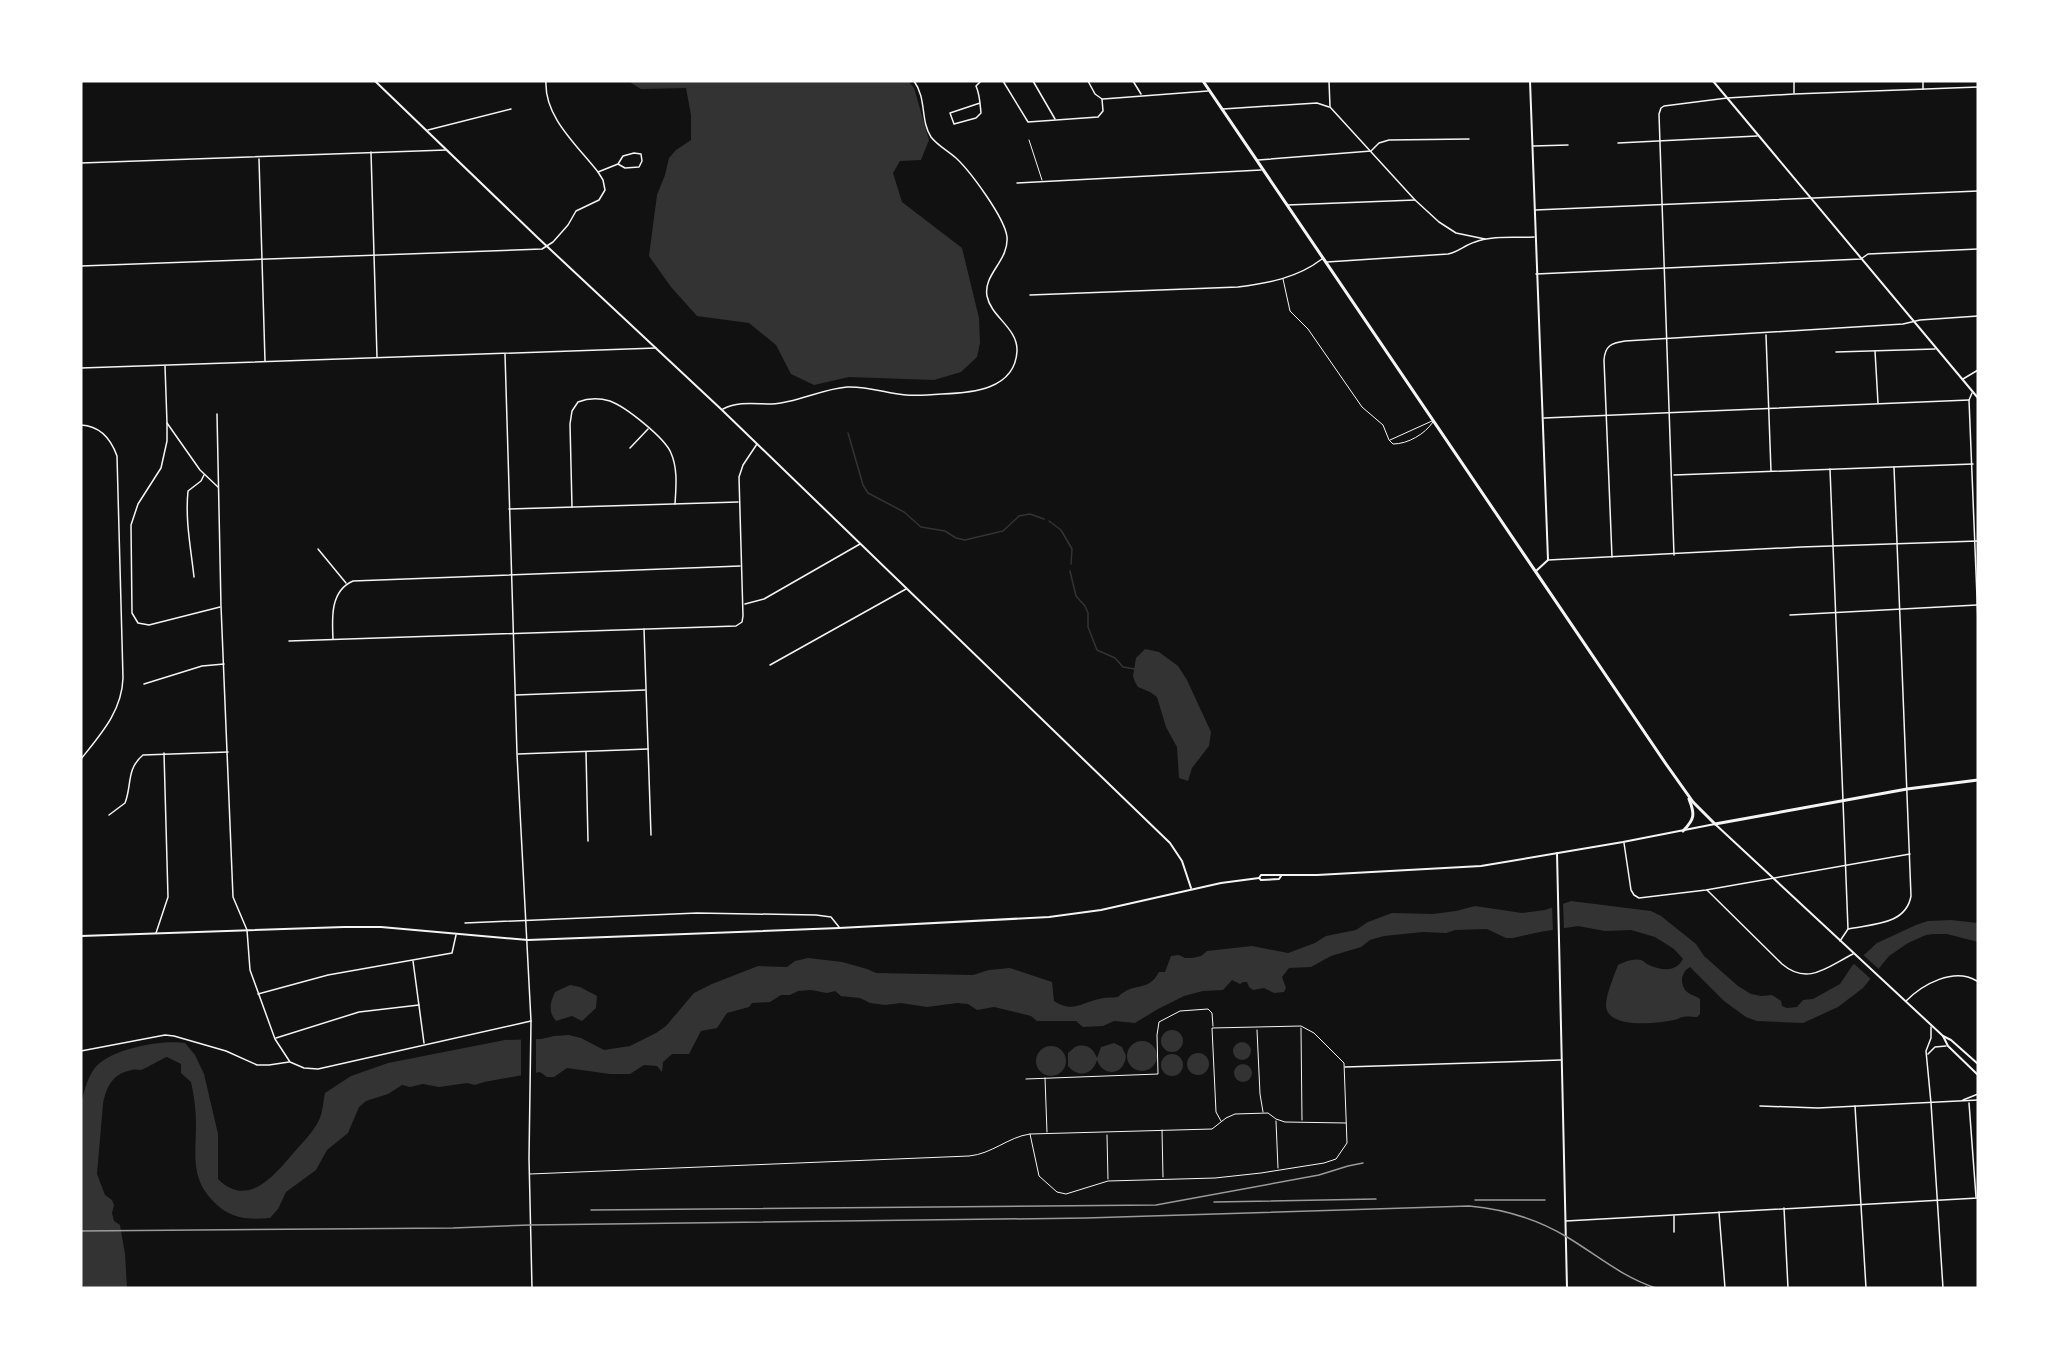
<svg xmlns="http://www.w3.org/2000/svg" width="2059" height="1369" font-family="'DM Sans',sans-serif">
<style>
.water{fill:#333}
.pier{fill:#111}
.lines{fill:none;stroke-linecap:round;stroke-linejoin:round}
.stream{stroke:#333;stroke-width:1.5}
.service{stroke:#f5f5f5;stroke-width:1}
.minor{stroke:#f5f5f5;stroke-width:1.5}
.tertiary{stroke:#f5f5f5;stroke-width:2}
.primary{stroke:#f5f5f5;stroke-width:3}
.rail{stroke:#9a9a9a;stroke-width:1.5}
</style>
<rect width="100%" height="100%" fill="#111"/>
<g class="water">
<path d="M628 81H908L914 88 929 140 921 160 900 161 893 173 902 202 962 248 979 318 980 343 977 357 961 372 934 380 849 377 814 385 791 374 776 345 749 323 697 316 671 287 649 256 657 195 665 175 669 158 676 150 691 140V115L686 88 641 89Z"/>
<path d="M1145 649 1159 652 1178 666 1187 680 1211 732 1209 746 1192 768 1188 781 1179 778 1177 747 1166 727 1157 697 1150 692 1138 687 1135 682 1133 676 1136 658Z"/>
<path d="M1571 901 1651 911 1661 916 1696 944 1704 956 1738 986 1751 994 1761 996 1772 995 1781 1001 1782 1006 1787 1008 1797 1007 1803 1000 1813 999 1840 984 1852 966 1877 943 1916 925 1928 921 1951 920 1978 923V942L1947 934H1934L1926 935 1908 943 1889 956 1863 988 1838 1007 1803 1023 1757 1021 1746 1017 1724 1001 1690 967C1681 972 1679 984 1687 992 1691 995 1696 996 1700 999V1014L1697 1017C1693 1017 1687 1016 1683 1017 1680 1017 1677 1020 1674 1020 1660 1023 1608 1030 1606 1006 1606 994 1614 976 1618 965 1624 962 1634 958 1641 960 1644 961 1646 964 1649 965 1662 971 1676 972 1683 959L1674 949 1655 937 1631 930 1605 931 1578 926 1540 932 1513 938H1506L1487 929 1455 930 1446 933 1423 932 1384 936 1370 940 1361 947 1331 956 1311 967 1289 968 1282 977 1286 988 1284 992 1274 993 1264 988 1253 990 1249 987 1247 982H1243L1240 984 1232 980 1223 990 1203 991 1184 996 1158 1009 1135 1023 1114 1021 1103 1026 1083 1027 1076 1021H1037L1031 1016 994 1007 977 1010 968 1004 957 1003 927 1007 901 1003 885 1005 870 1003 860 998 841 996 835 991 827 993 811 990 798 991 790 995H781L770 1002 752 1003 749 1007 727 1013 717 1028 701 1031 689 1054H672L663 1062 662 1072 657 1066 644 1065 630 1074H610L567 1068 554 1077H547L540 1072 484 1082 475 1085 467 1083 439 1087 423 1084 410 1087 402 1085 388 1094 366 1101 359 1107 348 1133 327 1150 316 1170 286 1192 278 1209 270 1218C249 1220 230 1219 214 1202 190 1178 196 1155 196 1124 196 1110 194 1095 191 1082L181 1073V1064L167 1057C163 1058 143 1070 141 1070 138 1070 135 1069 132 1070 113 1073 106 1087 103 1104L97 1174 105 1195 112 1200 114 1205 112 1213 114 1221 120 1225 125 1254 127 1288H84L81 1282V1104C84 1092 87 1079 94 1069 108 1049 162 1039 185 1043L195 1055 204 1074 218 1134V1179C249 1210 276 1173 296 1150 304 1141 314 1131 319 1120 323 1112 323 1102 325 1093L351 1076 388 1063 505 1040 541 1039 554 1036 569 1035 581 1038 604 1050 630 1046 656 1033 666 1026 694 993 712 984 758 966 787 967 795 961 808 958 842 962 867 969 876 973 973 975 989 970 1010 968 1052 982 1054 1001C1073 1013 1081 1003 1099 999 1105 997 1112 998 1118 997 1134 981 1148 993 1159 972H1165L1171 956 1179 955 1185 958H1192L1201 956 1207 951 1252 946 1288 953 1315 943 1326 936 1356 930 1368 922 1392 913 1433 914 1456 911 1475 906 1522 913 1545 910Z"/>
<path d="M570 985 580 987 597 996 596 1008 582 1021 572 1016 556 1021C548 1011 550 1003 555 992Z"/>
<circle cx="1172" cy="1041" r="11"/>
<circle cx="1142" cy="1056" r="15"/>
<circle cx="1242" cy="1051" r="9"/>
<path d="M1114 1043 1122 1047 1126 1056C1124 1076 1103 1077 1097 1060 1093 1074 1079 1079 1068 1066V1053L1075 1047C1086 1043 1093 1048 1097 1058L1101 1047Z"/>
<circle cx="1051" cy="1061" r="15"/>
<circle cx="1198" cy="1064" r="11"/>
<circle cx="1172" cy="1065" r="11"/>
<circle cx="1243" cy="1073" r="9"/>
</g>
<g class="pier">
<path d="M1563 901 1564 932 1553 933 1552 904Z"/>
<path d="M1861 953 1881 971 1872 980 1852 962Z"/>
<path d="M521 1038H536V1076L521 1079Z"/>
</g>
<g class="lines">
<g class="stream">
<path d="M848 433 863 485 868 493 904 512 921 527 945 531 956 538 965 540 1003 531 1019 516 1030 514 1044 519"/>
<path d="M1049 521 1061 530 1072 549 1071 564"/>
<path d="M1070 571 1076 596 1085 606 1088 613V627L1097 650 1115 658 1123 667 1135 669"/>
</g>
<g class="service">
<path d="M1029 140 1042 180"/>
<path d="M1283 279 1290 311 1308 329 1362 407 1383 425 1389 440 1393 444C1408 444 1425 434 1433 422"/>
<path d="M1390 440 1432 421"/>
<path d="M1301 1028 1302 1120"/>
<path d="M1257 1030 1260 1094 1263 1112"/>
<path d="M1045 1078 1047 1132"/>
<path d="M1026 1079 1158 1074 1157 1035 1159 1022 1180 1011 1208 1009 1212 1013 1213 1026"/>
<path d="M1276 1121 1278 1168"/>
<path d="M1162 1130 1163 1177"/>
<path d="M1030 1134 1039 1176 1057 1192 1066 1194 1108 1181 1215 1178 1261 1173 1324 1163 1336 1159 1347 1143 1344 1063 1314 1033 1301 1026 1212 1028 1216 1112 1221 1121"/>
<path d="M1107 1135 1108 1179"/>
<path d="M530 1174 969 1156C992 1154 1008 1137 1030 1134L1212 1129 1226 1118 1235 1114 1268 1113 1276 1119 1285 1122 1346 1123"/>
</g>
<g class="minor">
<path d="M1003 81 1028 122 1098 117 1103 111 1102 99"/>
<path d="M1033 81 1055 119"/>
<path d="M1088 81 1095 94 1102 99"/>
<path d="M1133 81 1141 94"/>
<path d="M1329 81 1330 107 1415 200 1439 222 1456 233 1485 239"/>
<path d="M1794 81V93"/>
<path d="M1923 81V89"/>
<path d="M1103 99 1208 91"/>
<path d="M980 103 950 113 954 124 976 118 981 113C980 104 980 95 976 86L981 81"/>
<path d="M1223 109 1317 103 1329 107"/>
<path d="M428 130 511 109"/>
<path d="M1618 143 1757 136"/>
<path d="M1533 146 1568 145"/>
<path d="M371 152 377 357"/>
<path d="M259 159 265 361"/>
<path d="M1258 160 1371 151 1379 143 1389 140 1469 139"/>
<path d="M81 163 446 150"/>
<path d="M598 172 618 164 623 156 634 153 641 154 642 161 639 167 625 168 618 164"/>
<path d="M1017 183 1261 170"/>
<path d="M1287 205 1415 200"/>
<path d="M1535 210 1978 191"/>
<path d="M1327 262 1448 254C1458 252 1465 245 1475 242 1493 235 1515 238 1534 237"/>
<path d="M81 266 542 249 553 242 568 225 576 211 599 200 605 190 603 180 598 172C577 145 544 117 546 81"/>
<path d="M1536 274 1861 259 1868 254 1978 249"/>
<path d="M1030 295 1238 287C1269 283 1297 278 1322 259"/>
<path d="M1766 335 1771 471"/>
<path d="M1875 351 1878 403"/>
<path d="M1836 352 1935 349"/>
<path d="M505 354 517 754 531 1021 529 1158 532 1288"/>
<path d="M165 366 167 423 200 470 218 487"/>
<path d="M81 368 656 348"/>
<path d="M1963 379 1978 370"/>
<path d="M1972 393 1969 400 1978 622"/>
<path d="M723 409C739 401 754 404 772 404 797 403 821 389 847 387 867 386 886 393 906 395 918 396 930 395 942 394 971 393 1015 390 1017 351 1018 328 991 317 987 296 983 274 1009 261 1007 237 1005 218 970 171 956 158 948 151 937 145 931 137 920 120 927 99 914 81"/>
<path d="M217 414 221 606 233 897 247 930 250 970 275 1039 290 1062 304 1068 318 1069 531 1021"/>
<path d="M1544 418 1969 400"/>
<path d="M167 423V441L161 468 138 504 131 525 132 613 138 623 149 625 220 607"/>
<path d="M81 425C100 426 111 439 117 456L123 678C122 711 101 734 81 759"/>
<path d="M630 448 648 429"/>
<path d="M1830 469 1848 929 1840 941"/>
<path d="M1674 475 1973 464"/>
<path d="M572 507 570 424 572 411 578 402C588 398 600 398 610 401 626 407 665 438 671 453 678 469 676 487 675 504"/>
<path d="M509 509 738 502"/>
<path d="M318 549 346 583"/>
<path d="M1674 555 1659 114 1661 108 1664 106 1727 98 1794 94 1978 87"/>
<path d="M1612 557 1604 360C1605 346 1611 343 1625 341L1903 324 1920 320 1978 316"/>
<path d="M1548 560 1801 547 1978 541"/>
<path d="M194 577C191 549 185 520 188 491L201 481 204 475"/>
<path d="M745 604 764 599 860 544"/>
<path d="M1790 615 1977 605"/>
<path d="M644 629 651 835"/>
<path d="M333 639C332 618 330 591 353 581L740 566"/>
<path d="M289 641 736 626 742 622 743 616 739 477 743 465 757 444"/>
<path d="M770 665 906 589"/>
<path d="M144 684 202 666 224 664"/>
<path d="M516 695 645 690"/>
<path d="M586 752 588 841"/>
<path d="M518 754 648 749"/>
<path d="M109 815 125 803C132 786 126 769 143 755L228 752"/>
<path d="M1624 843 1631 890 1634 895 1639 898 1706 890 1910 854"/>
<path d="M1707 890 1782 964C1808 986 1827 967 1853 954"/>
<path d="M465 923 697 913 816 915 831 917 839 927"/>
<path d="M1848 929C1872 924 1906 925 1911 896L1894 467"/>
<path d="M156 933 168 897 164 753"/>
<path d="M413 961 424 1043"/>
<path d="M258 994 328 975 452 953 456 935"/>
<path d="M1906 1001C1923 984 1954 967 1977 981"/>
<path d="M1931 1027V1038L1926 1051 1931 1103 1943 1288"/>
<path d="M276 1038 359 1012 419 1005"/>
<path d="M81 1051 165 1035 174 1036 226 1051 257 1065H269L289 1062"/>
<path d="M1928 1054 1935 1047 1946 1046"/>
<path d="M1345 1067 1561 1060"/>
<path d="M1963 1100 1978 1094"/>
<path d="M1969 1103 1976 1197"/>
<path d="M1760 1106 1818 1108 1978 1100"/>
<path d="M1855 1106 1866 1288"/>
<path d="M1784 1208 1788 1288"/>
<path d="M1719 1212 1725 1288"/>
<path d="M1674 1216V1232"/>
<path d="M1566 1221 1978 1198"/>
<path d="M1646 1287V1288"/>
</g>
<g class="tertiary">
<path d="M375 81 537 237 722 410 1170 843 1182 861 1191 888"/>
<path d="M1530 81 1548 560 1536 571"/>
<path d="M1713 81 1978 398"/>
<path d="M1557 853 1567 1288"/>
<path d="M1259 878 1261 880 1279 879 1281 876"/>
<path d="M81 936 344 927H381L528 940 839 928 1049 917 1101 910 1221 883 1259 878 1261 875H1317L1481 866 1623 842 1715 824 1943 1036 1951 1040 1978 1064"/>
<path d="M1943 1036 1948 1046 1978 1075"/>
</g>
<g class="primary">
<path d="M1203 81 1666 764 1693 802 1715 824 1907 789 1978 780"/>
<path d="M1683 831C1695 819 1695 814 1689 799"/>
</g>
<g class="rail">
<path d="M1475 1200H1545"/>
<path d="M1214 1202 1376 1199"/>
<path d="M591 1210 1156 1205 1319 1175 1348 1166 1363 1163"/>
<path d="M81 1231 453 1228 530 1225 1086 1218 1469 1206C1503 1209 1537 1219 1567 1237 1597 1255 1622 1277 1656 1288"/>
</g>
</g>
<rect width="2059" height="1369" fill="none" stroke="#ffffff" stroke-width="165"/>
</svg>
